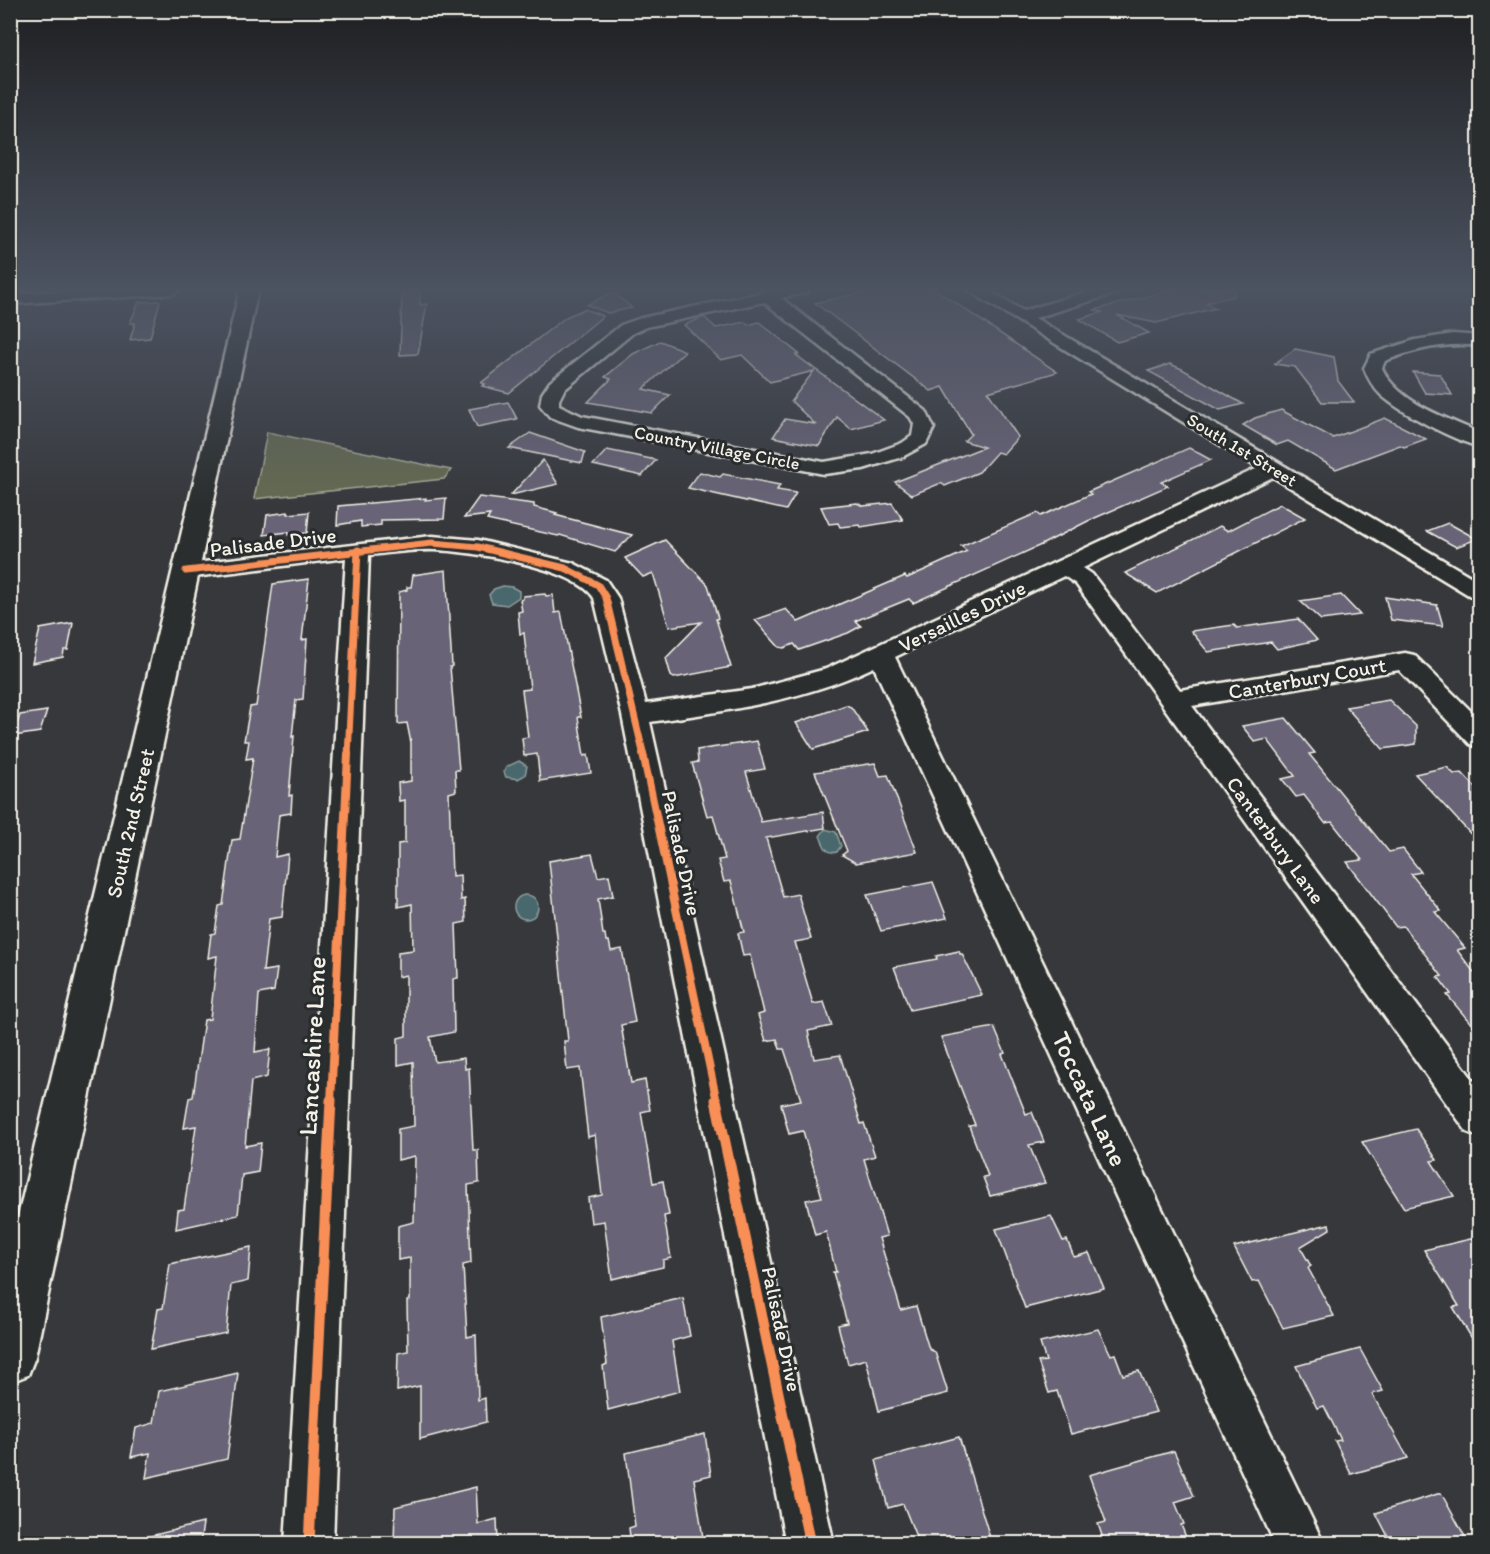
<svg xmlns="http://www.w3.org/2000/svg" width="1490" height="1554" font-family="Itim,sans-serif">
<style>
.green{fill:#656b51;stroke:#acae9c;stroke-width:1.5}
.water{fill:#4a676d;stroke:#8e9e9e;stroke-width:1.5}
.building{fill:#686476;stroke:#f4f1e8;stroke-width:1.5}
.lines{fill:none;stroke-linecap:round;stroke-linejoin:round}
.minor-casing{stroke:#f4f1e8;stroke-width:5}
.major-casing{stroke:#f4f1e8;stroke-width:5}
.minor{fill:#2a2d2e;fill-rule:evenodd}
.major{fill:#2a2d2e;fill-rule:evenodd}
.cycleway-far2-casing{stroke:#2a2d2e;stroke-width:10}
.cycleway-far1-casing{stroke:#2a2d2e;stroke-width:12}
.cycleway-casing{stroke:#2a2d2e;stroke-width:15}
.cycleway-far2{stroke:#f78f57;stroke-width:7}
.cycleway-far1{stroke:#f78f57;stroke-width:8}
.cycleway{stroke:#f78f57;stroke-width:11}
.labels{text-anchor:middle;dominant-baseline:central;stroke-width:6;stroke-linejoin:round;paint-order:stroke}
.far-street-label{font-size:18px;fill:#f4f1e8;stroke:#2a2d2e}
.street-label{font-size:21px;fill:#f4f1e8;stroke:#2a2d2e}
.near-street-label{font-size:26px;fill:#f4f1e8;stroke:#2a2d2e}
</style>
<rect width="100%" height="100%" fill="#36383c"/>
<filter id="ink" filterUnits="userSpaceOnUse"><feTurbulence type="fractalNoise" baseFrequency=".0167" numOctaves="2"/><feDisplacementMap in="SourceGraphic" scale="12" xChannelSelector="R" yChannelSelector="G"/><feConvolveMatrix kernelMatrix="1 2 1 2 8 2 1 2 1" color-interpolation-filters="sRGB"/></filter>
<g filter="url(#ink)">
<path class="green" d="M267 432 451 470 444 479 254 499Z"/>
<g class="water">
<path d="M503 586 512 587 519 591V597L507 605 492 603 489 595 494 589Z"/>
<path d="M519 761 527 766 525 775 518 779 506 777 504 772 506 767Z"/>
<path d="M825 829 836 832 841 846 837 852C826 855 824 845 820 836Z"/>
<circle cx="526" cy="907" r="12"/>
</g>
<g class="building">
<path d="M878 289H935L1057 372 988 392 1018 437 1003 454 997 452 979 472 945 486 941 483 912 495 895 482 984 447 964 441 971 434 943 387 931 391 815 303Z"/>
<path d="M1175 289H1234V296L1206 303 1216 308 1156 323 1117 315 1149 333 1117 342 1079 319 1103 312 1094 310Z"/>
<path d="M420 291V305L427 304 418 354 400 355 402 293Z"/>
<path d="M613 292 632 308 608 313 587 305Z"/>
<path d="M160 301 150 338 130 340 135 323H130L139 302Z"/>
<path d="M584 309 603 316 509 393 482 386 485 384 481 383 566 317Z"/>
<path d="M704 317 716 328 745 322 748 325 759 322 799 354 796 355 884 420 851 429 837 417 819 446 773 437 785 419 815 424 791 401 814 371 770 382 742 355 721 360 684 325Z"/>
<path d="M660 341 685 351 643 389 670 395 652 413 588 402 611 379 605 377 633 354Z"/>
<path d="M1295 349 1334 357 1338 381 1354 402H1322L1295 367 1274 364Z"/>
<path d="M1170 364 1182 369 1243 404 1220 410 1148 371Z"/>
<path d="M1413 372 1440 374 1452 395 1425 393Z"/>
<path d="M508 402 517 419 477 427 469 409Z"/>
<path d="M1281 410 1333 438 1385 418 1426 439 1404 447 1400 445 1336 469 1288 441 1277 445 1243 425 1255 418Z"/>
<path d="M530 433 585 452 582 463 509 448Z"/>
<path d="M1189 448 1211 460 1161 482 1168 486 1088 521 1041 545 913 603 909 599 855 621 861 626 848 633 799 650 794 644 784 648 779 647 755 620 786 609 798 622 905 576 907 578 967 551 961 546 1037 513 1041 516 1091 494 1088 492Z"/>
<path d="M607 450 656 460 642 476 593 465Z"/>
<path d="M543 460 558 484 511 495Z"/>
<path d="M700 472 720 477 723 474 780 485 777 490 796 493 786 510 688 488Z"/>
<path d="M479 497 534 504V507L557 513 555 515 632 535 615 552 560 535 558 536 487 520 490 515 464 518Z"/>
<path d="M426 498 425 500 446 498 444 519 381 520V525L361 527V521L337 525 338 506Z"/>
<path d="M857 503 863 506 892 503 903 520 861 527 860 525 840 527 838 523 829 524 821 507Z"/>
<path d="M1280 504 1305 518 1157 593 1125 573 1220 526 1228 531Z"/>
<path d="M288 512V514L309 512 307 533 288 535 289 532 264 535 267 515Z"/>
<path d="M1448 523 1477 539 1456 547 1427 531Z"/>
<path d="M665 540 708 585 718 618 716 619 731 667 674 678 671 676 666 658 701 622 669 627 653 573 643 577 625 558Z"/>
<path d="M446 570 452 666 450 667 459 770H455L456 791 449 793 452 876 460 875 461 900 465 899 466 922 456 924 458 978 453 979 454 1032 430 1037 435 1062 464 1058 465 1069 469 1068 473 1150H478L479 1183 468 1185 471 1263 463 1265 467 1337 476 1335 478 1400 485 1398 486 1422 420 1439V1386L397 1391 398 1353 408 1351 407 1301 410 1300V1258L398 1260V1226L414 1222 415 1156 398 1160V1129L414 1126 413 1062 398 1065V1038L406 1036V975L398 977V952L413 950 412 904 398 907V844L405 843V800L399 801 398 783 411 781V743L407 723 398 724 399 592 407 590V587H411L413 575Z"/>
<path d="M309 579 302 640 307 639 303 699 296 700 292 737 294 736 289 796 292 795 291 813 279 815 275 857 288 854 282 917 269 919 263 971 277 969 274 991 259 994 255 1052 270 1049 267 1077 251 1081 245 1146 261 1143 258 1172 242 1175 238 1215 176 1229 178 1210 184 1209 196 1126 184 1128 189 1098 193 1097 204 1020 210 1019 217 956 208 958 211 934 215 933 219 906 223 905 232 840 240 839 253 758 246 759 249 741H244L250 707 256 706 273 584Z"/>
<path d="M545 594 546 596 553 595 555 613 561 612 581 717H578L584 756 588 755 591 773 540 781 537 754 524 756 522 738 528 737 522 690 530 689 524 633 520 634 518 612 522 611 520 600 523 599V596Z"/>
<path d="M1341 595 1360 615 1321 620 1300 601Z"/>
<path d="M1385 597 1437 605 1443 626 1391 620Z"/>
<path d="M1298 619 1317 640 1277 649 1271 642 1208 652 1191 631 1234 625 1237 628Z"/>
<path d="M73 623 68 650H64L63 657 32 663 40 629Z"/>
<path d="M1389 700 1416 726V744L1383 749 1346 707Z"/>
<path d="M846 705 851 707 868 732 813 749 796 723Z"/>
<path d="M47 711 40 732 13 736 20 715Z"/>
<path d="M1286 718 1315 753 1309 754 1389 852 1403 849 1421 872 1411 874 1441 911 1435 912 1465 948 1457 950 1479 979V1033L1447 995 1451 994 1438 977 1442 976 1403 926 1396 927 1347 862 1362 860 1332 822 1325 823 1304 795 1296 797 1282 779 1295 776 1267 739 1255 742 1242 726Z"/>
<path d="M757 741 765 769 746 772 761 822 823 812 825 828 766 838 783 897 798 894 811 939 795 942 813 1004 824 1002 832 1026 808 1031 814 1059 840 1055 861 1124 864 1123 875 1156 864 1159 887 1236 879 1238 901 1310 916 1306 929 1349 935 1352 948 1393 879 1411 866 1359 848 1364 838 1325 847 1323 833 1272H836L826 1232 815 1235 806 1200 822 1197 803 1131 789 1134 781 1104 801 1100 784 1049H780L777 1039 766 1041 758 1015 764 1013 750 955 743 956 738 933 744 932 731 881 724 882 718 860 725 859 713 815 707 816 692 763 698 762 697 750Z"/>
<path d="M875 763 880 776 888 775 917 852 856 863 842 855 847 851 815 772Z"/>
<path d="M1447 767 1454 774 1462 773 1479 791V843L1415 774Z"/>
<path d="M592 854 598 877 609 875 613 896 598 899 603 934H605L606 941H609L611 951 622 949 635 1022 621 1025 631 1083 645 1080 650 1110 641 1112 653 1183 663 1181 669 1215 664 1216 671 1258 663 1260V1267L612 1279 604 1221 591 1223 588 1198 602 1195 595 1135 588 1137 580 1068 567 1070 564 1041H568L549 861Z"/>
<path d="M933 882 947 918 881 931 867 895Z"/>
<path d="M959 951 960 954H962L982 995 910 1010 894 967 937 959 936 956Z"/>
<path d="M994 1027 1005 1053 1002 1054 1026 1114 1032 1112 1044 1142 1029 1145 1045 1183 990 1196 983 1177 988 1176 969 1126 975 1125 941 1037Z"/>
<path d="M1416 1129 1437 1160 1431 1161 1454 1196 1404 1208 1362 1142Z"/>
<path d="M1051 1216 1063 1241 1067 1240 1074 1257 1089 1253 1104 1288 1025 1308 996 1229Z"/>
<path d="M1329 1224 1330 1229 1300 1247 1311 1266 1308 1268 1334 1316 1283 1328 1259 1281 1252 1282 1234 1247Z"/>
<path d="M1479 1237V1350L1453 1307 1459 1306 1424 1250Z"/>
<path d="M251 1247 248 1281 231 1285 226 1333 151 1349 158 1309 163 1308 170 1264Z"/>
<path d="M683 1298 690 1336 672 1341 680 1391 608 1410 603 1366 607 1364 601 1317Z"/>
<path d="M1098 1329 1111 1355 1115 1354 1123 1375 1139 1371 1156 1412 1071 1434 1057 1391 1049 1393 1038 1362 1046 1361 1040 1343Z"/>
<path d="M1360 1349 1383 1391 1372 1394 1408 1458 1351 1474 1335 1441 1341 1440 1324 1406 1317 1408 1296 1366Z"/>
<path d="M238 1373 227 1459 146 1478 150 1453 131 1457 136 1428 154 1423 159 1391Z"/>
<path d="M705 1434 711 1475 694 1479 703 1538 685 1544H631L629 1528 635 1526 626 1453Z"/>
<path d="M959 1437 992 1544H919L903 1504 888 1508 876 1460Z"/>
<path d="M1174 1451 1194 1496 1175 1502 1184 1524 1181 1525 1186 1537 1183 1539 1185 1544H1105L1098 1524 1106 1522 1089 1475Z"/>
<path d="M476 1487 478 1524 497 1519 498 1544H394L395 1507Z"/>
<path d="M1441 1493 1469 1544H1392L1376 1513Z"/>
<path d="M203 1523 200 1544H147L146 1537Z"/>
</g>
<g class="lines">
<defs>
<g id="minor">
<path d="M92 289H181L173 294 10 304V294Z"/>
<path d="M778 289H810L808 292 781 298 926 411 934 428 926 444 902 457 863 469 824 474 578 427 550 417 540 405 542 394 550 382 621 325 641 318ZM764 302 910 417 914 424 912 436 902 443 872 454 824 462 582 416 559 405V400L564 390 633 333 646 327Z"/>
<path d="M966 289H986L1023 311 1097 289H1122L1120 292 1035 318 1480 582V599L1472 597 1273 477 1083 568 1092 574 1180 690 1405 653 1414 655 1480 720V747L1470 744 1399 670 1192 706 1480 1089V1137L1467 1132 1076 584 1064 576 895 657 1324 1544H1275L874 667C803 701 726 711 650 722L834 1544H786L622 715 594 598C575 567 469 551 434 550 413 549 390 553 369 555L333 1544H285L346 558 186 578 178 576 174 571 178 566 186 564 432 536 478 540 573 563 606 580 618 598 646 704 752 689 826 669 1258 468Z"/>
<path d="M1453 334 1480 336V346C1445 342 1416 349 1385 361L1382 368C1397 403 1448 418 1480 433V447C1453 440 1401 413 1381 395 1373 387 1368 379 1364 368L1371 354 1415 340Z"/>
</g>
<path id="major" d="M240 289H258L35 1357 28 1375 10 1382V1250Z"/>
</defs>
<use href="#minor" class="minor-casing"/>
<use href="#major" class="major-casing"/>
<use href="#minor" class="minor"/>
<use href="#major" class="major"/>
<defs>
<g id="cycleway-far2">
<path d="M186 571 432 543 478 547 565 568 598 585 606 598 644 756"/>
<path d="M348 756 358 550"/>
</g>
<g id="cycleway-far1">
<path d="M643 754 717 1102"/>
<path d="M331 1102 348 754"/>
</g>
<g id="cycleway">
<path d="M716 1100 810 1544"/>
<path d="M309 1544 331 1100"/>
</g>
</defs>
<use href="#cycleway-far2" class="cycleway-far2-casing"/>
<use href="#cycleway-far1" class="cycleway-far1-casing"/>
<use href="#cycleway" class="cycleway-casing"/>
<use href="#cycleway-far2" class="cycleway-far2"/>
<use href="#cycleway-far1" class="cycleway-far1"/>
<use href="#cycleway" class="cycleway"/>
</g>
</g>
<linearGradient id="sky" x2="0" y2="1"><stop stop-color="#1e1f21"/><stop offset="0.57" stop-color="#4c5361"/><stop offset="1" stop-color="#4c5361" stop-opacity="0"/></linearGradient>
<rect width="1490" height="507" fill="url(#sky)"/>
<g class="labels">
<g class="far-street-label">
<text transform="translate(717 448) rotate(11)">Country Village Circle</text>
<text transform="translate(1242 450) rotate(31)">South 1st Street</text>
</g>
<g class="street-label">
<text transform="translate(273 542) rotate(-7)">Palisade Drive</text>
<text transform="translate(962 616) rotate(-26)">Versailles Drive</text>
<text transform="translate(1307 678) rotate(-10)">Canterbury Court</text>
<text transform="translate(130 823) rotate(-77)">South 2nd Street</text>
<text transform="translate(1276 840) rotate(54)">Canterbury Lane</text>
<text transform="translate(682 853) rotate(78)">Palisade Drive</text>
<text transform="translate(782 1329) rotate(78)">Palisade Drive</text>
</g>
<g class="near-street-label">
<text transform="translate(312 1046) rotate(-87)">Lancashire Lane</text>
<text transform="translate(1090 1099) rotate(65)">Toccata Lane</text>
</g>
</g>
<rect width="1490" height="1554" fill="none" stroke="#2a2d2e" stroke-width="36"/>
<rect x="18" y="18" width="1454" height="1518" fill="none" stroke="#f4f1e8" stroke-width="2" filter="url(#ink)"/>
</svg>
